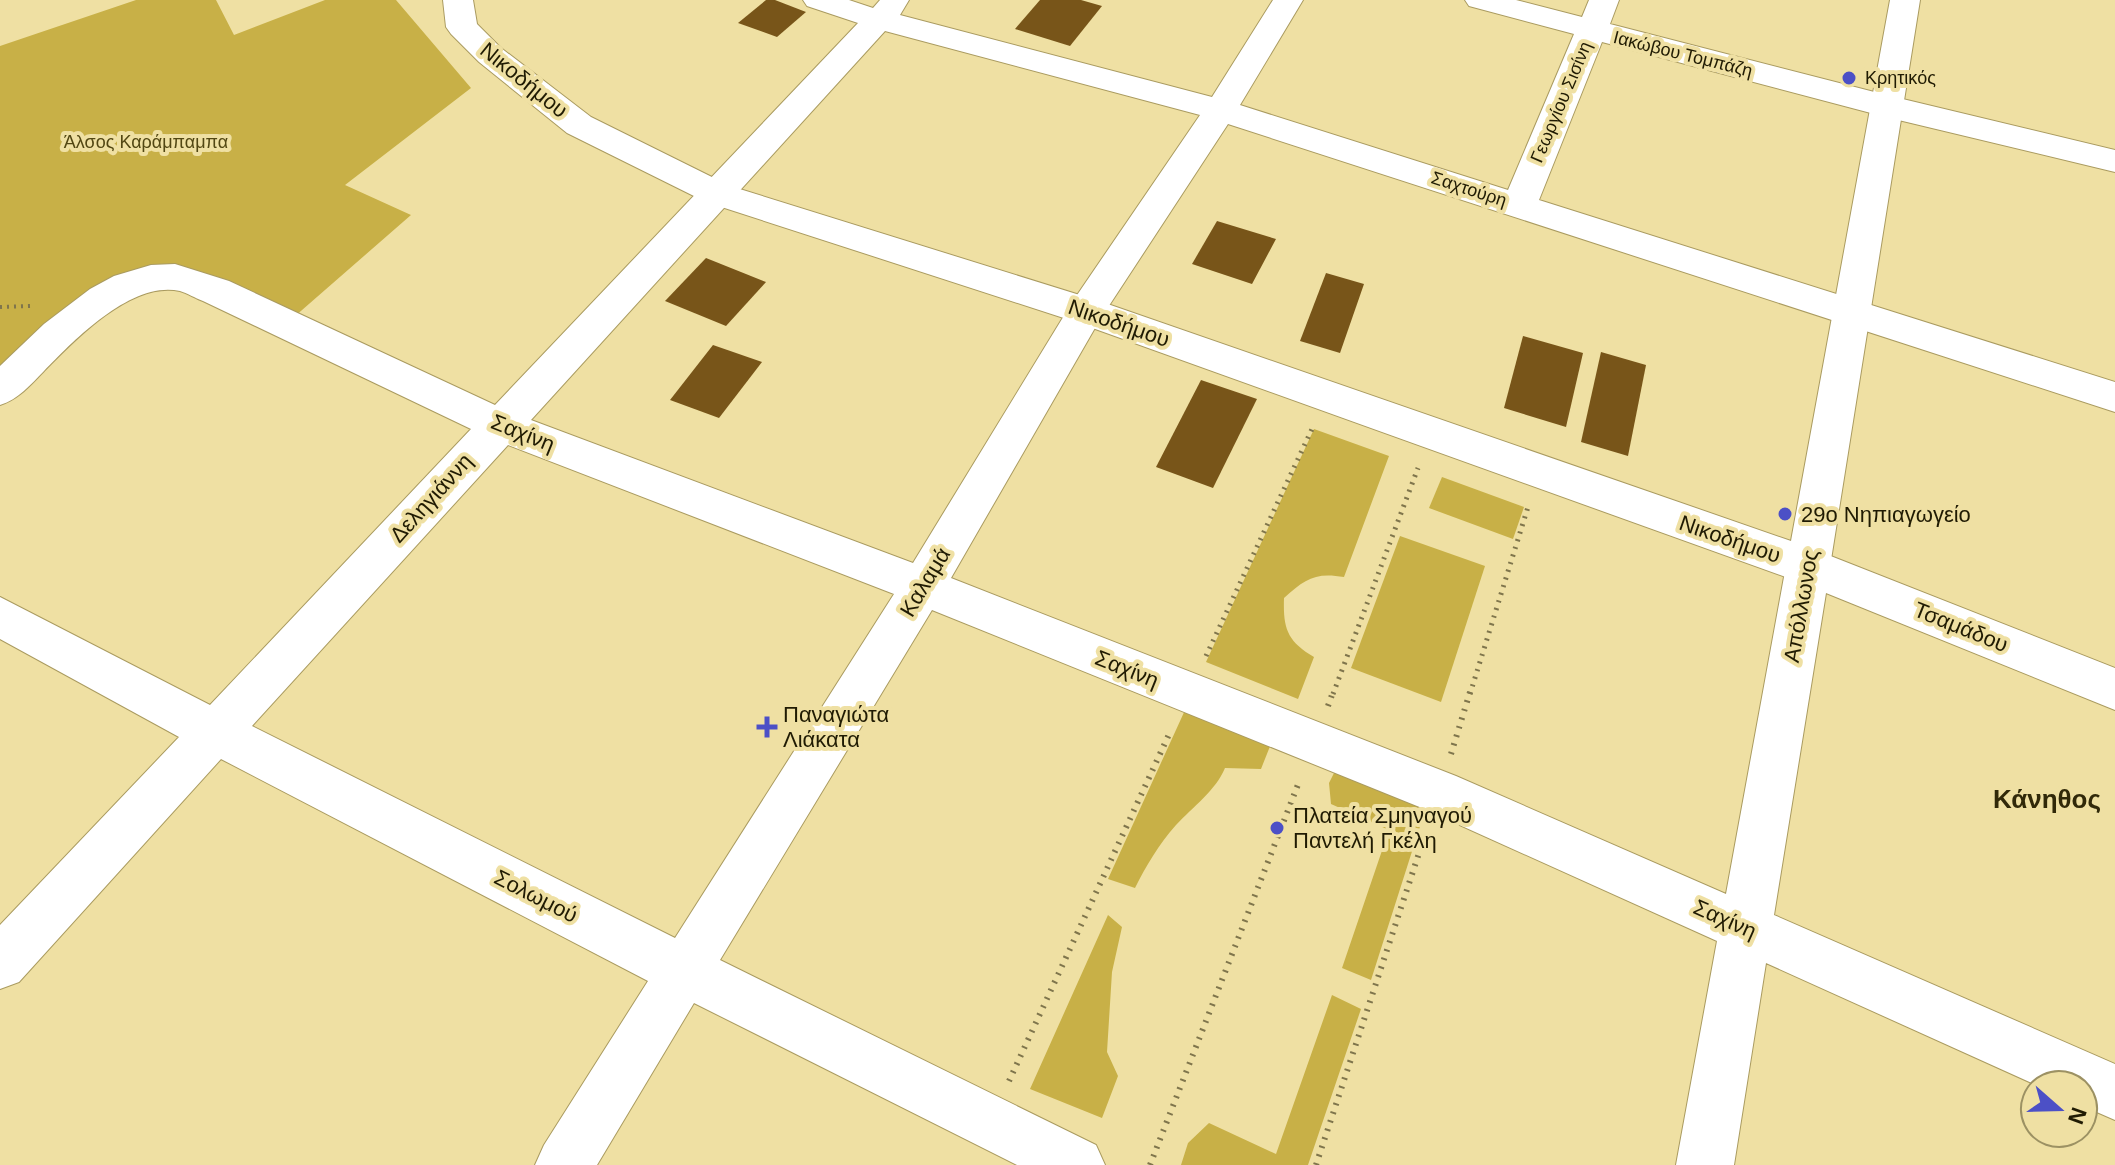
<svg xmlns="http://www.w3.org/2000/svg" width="2115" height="1165" font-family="Helvetica,sans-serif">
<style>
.green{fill:#c8b047}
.building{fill:#785519}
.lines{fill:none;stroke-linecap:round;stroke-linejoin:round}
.street-casing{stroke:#aa9b60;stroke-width:2}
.secondary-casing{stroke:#aa9b60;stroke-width:2}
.path-far2{stroke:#7f754c;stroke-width:4;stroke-dasharray:2 5;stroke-linecap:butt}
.path-far1{stroke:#7f754c;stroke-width:5;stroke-dasharray:2 6;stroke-linecap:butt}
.path{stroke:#7f754c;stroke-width:6;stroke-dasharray:2 7;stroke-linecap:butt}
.street{fill:#fff;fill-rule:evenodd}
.secondary{fill:#fff;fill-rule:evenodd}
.poi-dot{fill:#4c50c6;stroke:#efe0a3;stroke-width:3}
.labels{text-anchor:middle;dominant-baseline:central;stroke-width:8;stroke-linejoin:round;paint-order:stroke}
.far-street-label{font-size:18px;fill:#201b03;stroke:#efe0a3}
.far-poi-label{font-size:18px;fill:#201b03;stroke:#efe0a3;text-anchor:start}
.far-park-label{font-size:18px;fill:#524713;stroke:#efe0a3}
.street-label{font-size:22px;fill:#201b03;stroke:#efe0a3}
.poi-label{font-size:22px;fill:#201b03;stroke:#efe0a3;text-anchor:start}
.quarter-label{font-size:26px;font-weight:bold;fill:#312909;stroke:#efe0a3}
</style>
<rect width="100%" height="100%" fill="#efe0a3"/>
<g class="green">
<path d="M136 0H216L234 35 325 0H396L471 88 345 185 411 215 286 324 175 277 131 281 0 389V46Z"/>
<path d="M1314 429 1389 456 1344 577C1315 572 1305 579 1284 598 1283 628 1287 641 1314 657L1298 699 1206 662Z"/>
<path d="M1442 477 1524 507 1513 539 1429 508Z"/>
<path d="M1400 536 1485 566 1441 702 1351 668Z"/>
<path d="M1191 697 1276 731 1261 769 1225 768C1216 790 1193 807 1176 825 1159 844 1146 866 1135 888L1108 879Z"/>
<path d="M1336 769 1430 795 1371 980 1342 968 1389 830 1331 804 1329 783Z"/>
<path d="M1108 915 1122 927 1112 972 1107 1052 1118 1076 1102 1118 1030 1089Z"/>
<path d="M1332 995 1361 1009 1308 1165H1181L1188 1143 1209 1123 1276 1154Z"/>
</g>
<g class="building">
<path d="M766 0H775L806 12 777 37 738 23Z"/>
<path d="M1040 0H1081L1102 6 1070 46 1015 29Z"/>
<path d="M1217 221 1276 239 1252 284 1192 264Z"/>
<path d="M706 258 766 282 726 326 665 301Z"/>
<path d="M1326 273 1364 284 1340 353 1300 341Z"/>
<path d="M1523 336 1583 353 1566 427 1504 408Z"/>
<path d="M713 345 762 362 719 418 670 400Z"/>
<path d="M1601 352 1646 365 1628 456 1581 442Z"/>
<path d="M1201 380 1257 399 1213 488 1156 467Z"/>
</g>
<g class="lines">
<defs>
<path id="street" d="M803 0H849L873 8 880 0H909L900 15 1212 97 1273 0H1303L1240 105 1508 190 1574 34 1469 6 1465 0H1516L1582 17 1589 0H1619L1610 24 1886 95 2115 150V172L1886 117 1602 42 1539 200 2115 382V412L1228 124 1099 321 951 578 1456 776 1726 894 1786 566 1793 553 1808 547 1823 553 2115 668V710L1826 593 1774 915 2115 1064V1120L2083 1106V1085H2036L1766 963 1734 1165H1676L1717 941 1422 808 932 610 720 960 1096 1145 1105 1165H1017L694 1003 597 1165H535L544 1145 648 981 221 759 19 982 0 989V925L179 737 0 639V597L210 705 471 429 203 301C195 298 187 293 180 291 132 280 74 340 44 371 30 385 19 399 0 405V366L44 324 90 289 114 276 151 265 175 264 229 281 495 405 858 23 807 6ZM885 31 1200 115 1073 301 913 563 531 420ZM508 445 894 594 675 938 252 726Z"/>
<path id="secondary" d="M443 0H473L477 24 501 48 591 117 730 186 1099 301 1791 541 1890 0H1920L1830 566 1823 579 1808 585 1073 321 706 202 567 133 479 62 451 34 446 27Z"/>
</defs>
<use href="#street" class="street-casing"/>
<use href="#secondary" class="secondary-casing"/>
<path class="path-far2" d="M0 307 31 306"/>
<g class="path-far1">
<path d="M1206 656 1312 429"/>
<path d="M1333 694 1418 468"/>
<path d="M1470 694 1528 507"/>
</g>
<g class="path">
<path d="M1328 706 1333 692"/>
<path d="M1451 754 1470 692"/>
<path d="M1009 1081 1171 730"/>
<path d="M1150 1165 1299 782"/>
<path d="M1316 1165 1426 832"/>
</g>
<use href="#street" class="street"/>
<use href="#secondary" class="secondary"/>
</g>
<g class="poi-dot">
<circle cx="1849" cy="78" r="8"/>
<circle cx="1785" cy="514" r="8"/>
<path d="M763 715h8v8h8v8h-8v8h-8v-8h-8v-8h8z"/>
<circle cx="1277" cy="828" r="8"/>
</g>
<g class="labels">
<g class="far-street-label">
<text transform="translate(1683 54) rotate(14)">Ιακώβου Τομπάζη</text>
<text transform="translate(1561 102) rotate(-67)">Γεωργίου Σισίνη</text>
<text transform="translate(1469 189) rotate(18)">Σαχτούρη</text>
</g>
<g class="far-poi-label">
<text x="1865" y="78">Κρητικός</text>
</g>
<g class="far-park-label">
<text x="146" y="142">Άλσος Καράμπαμπα</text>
</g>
<g class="street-label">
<text transform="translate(524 80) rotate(39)">Νικοδήμου</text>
<text transform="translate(1119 323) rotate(19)">Νικοδήμου</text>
<text transform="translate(523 433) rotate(22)">Σαχίνη</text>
<text transform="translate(431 498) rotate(-48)">Δεληγιάννη</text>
<text transform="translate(1730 539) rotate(19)">Νικοδήμου</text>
<text transform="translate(925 582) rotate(-59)">Καλαμά</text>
<text transform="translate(1801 606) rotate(-80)">Απόλλωνος</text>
<text transform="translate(1961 627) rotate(22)">Τσαμάδου</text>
<text transform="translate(1127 669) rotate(22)">Σαχίνη</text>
<text transform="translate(536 896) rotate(27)">Σολωμού</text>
<text transform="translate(1725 919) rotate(24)">Σαχίνη</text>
</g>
<g class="poi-label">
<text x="1801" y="514">29ο Νηπιαγωγείο</text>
<text x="783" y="714">Παναγιώτα<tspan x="783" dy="25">Λιάκατα</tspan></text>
<text x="1293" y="815">Πλατεία Σμηναγού<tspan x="1293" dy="25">Παντελή Γκέλη</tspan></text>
</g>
<g class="quarter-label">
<text x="2047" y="799">Κάνηθος</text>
</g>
</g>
<g transform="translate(2059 1109) rotate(110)"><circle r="38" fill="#efe0a3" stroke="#9c9163" stroke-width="2"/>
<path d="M0-6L14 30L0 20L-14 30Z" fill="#4c50c6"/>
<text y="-12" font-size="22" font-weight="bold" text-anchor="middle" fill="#201b03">N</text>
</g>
</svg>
